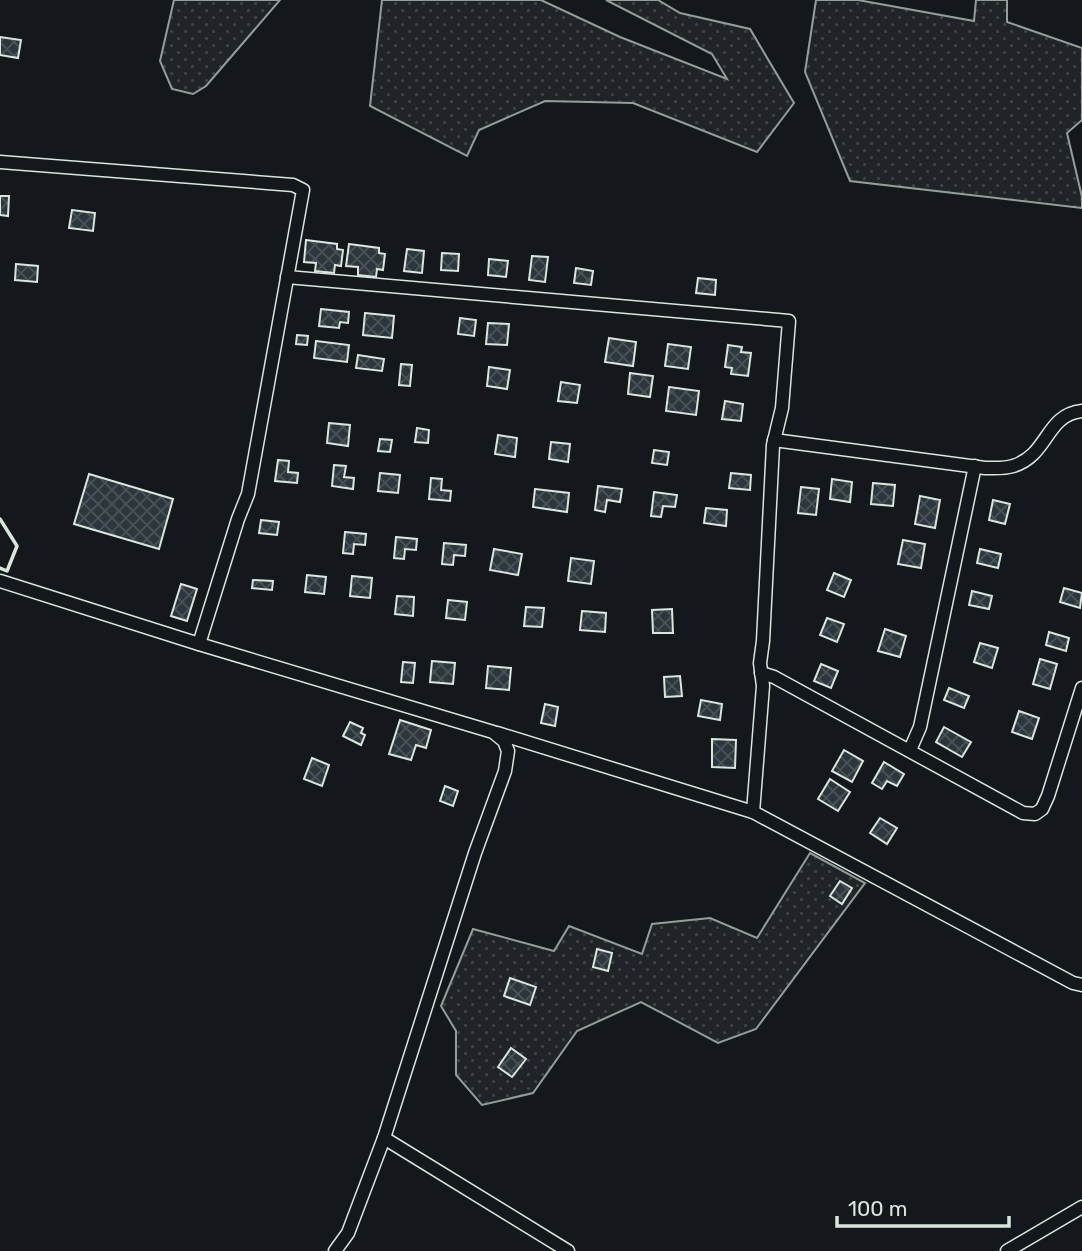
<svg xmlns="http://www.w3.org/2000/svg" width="1082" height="1251" font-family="Rubik,sans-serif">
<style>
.grass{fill:url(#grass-dots);stroke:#939e99;stroke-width:2}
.building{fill:url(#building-cross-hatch);stroke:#d8e6dc;stroke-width:2}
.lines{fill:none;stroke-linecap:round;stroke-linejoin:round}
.minor-casing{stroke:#d8e6dc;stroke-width:15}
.minor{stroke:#14181c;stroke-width:12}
.wall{stroke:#d8e6dc;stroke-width:3.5}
</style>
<defs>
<pattern id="grass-dots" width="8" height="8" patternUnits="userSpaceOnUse" patternTransform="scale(1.75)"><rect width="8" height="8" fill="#202428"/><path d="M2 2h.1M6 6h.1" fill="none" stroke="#404447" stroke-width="1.8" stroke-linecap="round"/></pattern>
<pattern id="building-cross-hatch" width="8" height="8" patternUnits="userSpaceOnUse" patternTransform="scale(1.75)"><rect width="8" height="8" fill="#2c363c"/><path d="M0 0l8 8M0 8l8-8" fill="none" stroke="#4a5358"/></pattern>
</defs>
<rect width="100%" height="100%" fill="#14181c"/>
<g class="grass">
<path d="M174 0H280L206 86 193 94 172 89 160 61Z"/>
<path d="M382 0H541L620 37 727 79 712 54 606 0H658L680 13 750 29 794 103 757 152 633 103 545 101 479 130 467 156 370 106Z"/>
<path d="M816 0H858L974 21 976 0H1007V22L1082 48V120L1067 133 1082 197V208L850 181 805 72Z"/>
<path d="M810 853 865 883 756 1029 718 1043 641 1002 577 1031 533 1093 482 1105 456 1075V1031L441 1006 473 929 554 951 569 926 642 954 652 924 710 918 757 938Z"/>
</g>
<g class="building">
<path d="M0 37 21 40 18 58 0 55Z"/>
<path d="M0 196H9L8 216 0 215Z"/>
<path d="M72 210 95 213 93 231 69 228Z"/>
<path d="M306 240 337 244V249L343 250 341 266 335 265 334 273 315 271 316 263 304 262Z"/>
<path d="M349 244 379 248V253L385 254 383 270 377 269 376 277 358 275V267L346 266Z"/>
<path d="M407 249 424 251 422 273 404 271Z"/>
<path d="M442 253 459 254 458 271 441 270Z"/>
<path d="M532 256 548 257 545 282 529 280Z"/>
<path d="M489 259 508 261 506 277 488 275Z"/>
<path d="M16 264 38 266 37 282 15 280Z"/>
<path d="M576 268 593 271 591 285 574 283Z"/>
<path d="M698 278 716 280 715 295 696 293Z"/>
<path d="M321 309 349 312 348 323 340 322 339 328 319 326Z"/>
<path d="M365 313 394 316 392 338 363 335Z"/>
<path d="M460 318 476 320 474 336 458 334Z"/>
<path d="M488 323 509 324 507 345 486 344Z"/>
<path d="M297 335 308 336 307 345 296 344Z"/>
<path d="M609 338 636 342 633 366 605 362Z"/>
<path d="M316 341 349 345 347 362 314 358Z"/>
<path d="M668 344 691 347 688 369 665 366Z"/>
<path d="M728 345 742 347 741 352 751 353 748 376 731 374 732 368 725 367Z"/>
<path d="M358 355 384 359 382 371 356 368Z"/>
<path d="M401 364 412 365 410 386 399 385Z"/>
<path d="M489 367 510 370 507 389 487 386Z"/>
<path d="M630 373 653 376 650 397 628 394Z"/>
<path d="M561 382 580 385 577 403 558 401Z"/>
<path d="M669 387 699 391 696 415 666 411Z"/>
<path d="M725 401 743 404 741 421 722 419Z"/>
<path d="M329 423 350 425 348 446 327 443Z"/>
<path d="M417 428 429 430 428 443 415 442Z"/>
<path d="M498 435 517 438 515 457 495 454Z"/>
<path d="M380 439 392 440 390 452 378 451Z"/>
<path d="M551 442 570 444 568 462 549 459Z"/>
<path d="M654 450 669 452 667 465 652 463Z"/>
<path d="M278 460 289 461 288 472 298 473 297 483 275 481Z"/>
<path d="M334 465 346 466 344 477 354 478 353 489 332 486Z"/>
<path d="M380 473 400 475 398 493 378 491Z"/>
<path d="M731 473 751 475 750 490 729 488Z"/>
<path d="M89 474 173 499 159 549 74 524Z"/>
<path d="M431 478 442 479 441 490 451 491 450 501 429 499Z"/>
<path d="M832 479 852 482 850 502 830 499Z"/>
<path d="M873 483 895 485 893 506 871 504Z"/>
<path d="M598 486 622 489 620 502 607 500 605 512 595 510Z"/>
<path d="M801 487 819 489 816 515 798 513Z"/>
<path d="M535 489 569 493 567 512 533 507Z"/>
<path d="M654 492 677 495 675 507 663 506 661 517 651 516Z"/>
<path d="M920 496 940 500 935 528 915 524Z"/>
<path d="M993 500 1010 504 1005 524 989 520Z"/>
<path d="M706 508 727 510 726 526 704 523Z"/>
<path d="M261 520 279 522 277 535 259 533Z"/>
<path d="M345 532 366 534 365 545 354 544 353 554 343 553Z"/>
<path d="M396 537 417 539 416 550 405 549 404 559 394 558Z"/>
<path d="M903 540 925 544 921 568 898 564Z"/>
<path d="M444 543 466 545 465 556 454 555 453 565 442 564Z"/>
<path d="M494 549 522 554 518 575 490 570Z"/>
<path d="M980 549 1001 554 998 568 977 563Z"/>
<path d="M571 558 594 561 591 584 568 581Z"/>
<path d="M834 573 851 580 844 597 827 590Z"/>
<path d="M307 575 326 577 324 594 305 592Z"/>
<path d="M352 576 372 578 370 598 350 596Z"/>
<path d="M253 580 273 581 272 590 252 588Z"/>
<path d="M181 584 197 589 187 621 171 616Z"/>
<path d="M1064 588 1082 593 1080 608 1060 602Z"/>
<path d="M972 591 992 596 989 609 969 605Z"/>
<path d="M397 596 414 597 413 616 395 614Z"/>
<path d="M448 600 467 602 465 620 446 618Z"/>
<path d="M526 607 544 608 542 627 524 626Z"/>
<path d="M672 609 673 633H653L652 610Z"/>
<path d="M582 611 606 613 605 632 580 630Z"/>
<path d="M827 618 844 624 837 642 820 635Z"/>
<path d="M885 629 906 636 900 657 878 651Z"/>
<path d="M1049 632 1069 638 1066 651 1046 645Z"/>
<path d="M980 643 998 648 992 668 974 662Z"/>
<path d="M1040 659 1057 664 1050 689 1033 684Z"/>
<path d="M432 661 455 663 453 684 430 682Z"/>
<path d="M403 662 415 663 413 683 401 682Z"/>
<path d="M821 664 838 671 831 688 814 681Z"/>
<path d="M488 666 511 668 509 690 486 688Z"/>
<path d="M680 676 682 696 665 697 664 677Z"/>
<path d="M949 688 969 696 964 708 944 700Z"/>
<path d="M701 700 722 704 720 720 698 716Z"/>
<path d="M545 704 558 707 555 726 541 723Z"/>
<path d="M1019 711 1039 718 1032 739 1012 732Z"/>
<path d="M400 720 431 730 426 748 416 745 411 760 389 754Z"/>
<path d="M350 722 363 728 361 733 365 735 361 745 343 736Z"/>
<path d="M944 727 971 742 962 757 936 742Z"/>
<path d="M712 739 736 740 735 768 712 767Z"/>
<path d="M844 750 863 761 852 782 832 771Z"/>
<path d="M312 758 329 765 322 786 304 779Z"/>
<path d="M884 762 904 774 897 786 887 781 882 789 872 783Z"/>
<path d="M830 779 850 792 838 811 818 799Z"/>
<path d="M445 786 458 791 453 806 440 801Z"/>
<path d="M880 818 897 828 887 844 870 833Z"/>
<path d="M840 881 852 888 842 904 830 896Z"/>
<path d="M597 949 612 953 608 971 593 967Z"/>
<path d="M510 978 536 987 530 1005 504 996Z"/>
<path d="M511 1048 526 1059 512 1077 498 1067Z"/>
</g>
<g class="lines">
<defs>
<g id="minor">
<path d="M0 162 293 185 303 190 248 494 238 519 199 644"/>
<path d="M287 277 789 321 782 408 773 445 763 641 760 663 763 686 753 812"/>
<path d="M774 440 985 468C994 468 1004 469 1013 466 1049 455 1045 415 1082 411"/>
<path d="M0 581 199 644 493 732 504 741 508 751 505 771 475 853 384 1138 348 1233 335 1251"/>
<path d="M761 673 774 677 1023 813 1035 814 1042 809 1048 796 1082 688"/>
<path d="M497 733 753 812 1073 983 1082 985"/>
<path d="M910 750 920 727 975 466"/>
<path d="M384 1138 568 1251"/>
<path d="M1007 1251 1082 1207"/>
</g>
</defs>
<use href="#minor" class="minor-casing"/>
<use href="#minor" class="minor"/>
<path class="wall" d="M0 519 17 546 7 571 0 568"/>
</g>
<path d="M837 1216v10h172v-10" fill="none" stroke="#d8e6dc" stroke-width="3.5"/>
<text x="848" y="1216" font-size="21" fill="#d8e6dc" stroke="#14181c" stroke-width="5" paint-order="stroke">100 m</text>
</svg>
